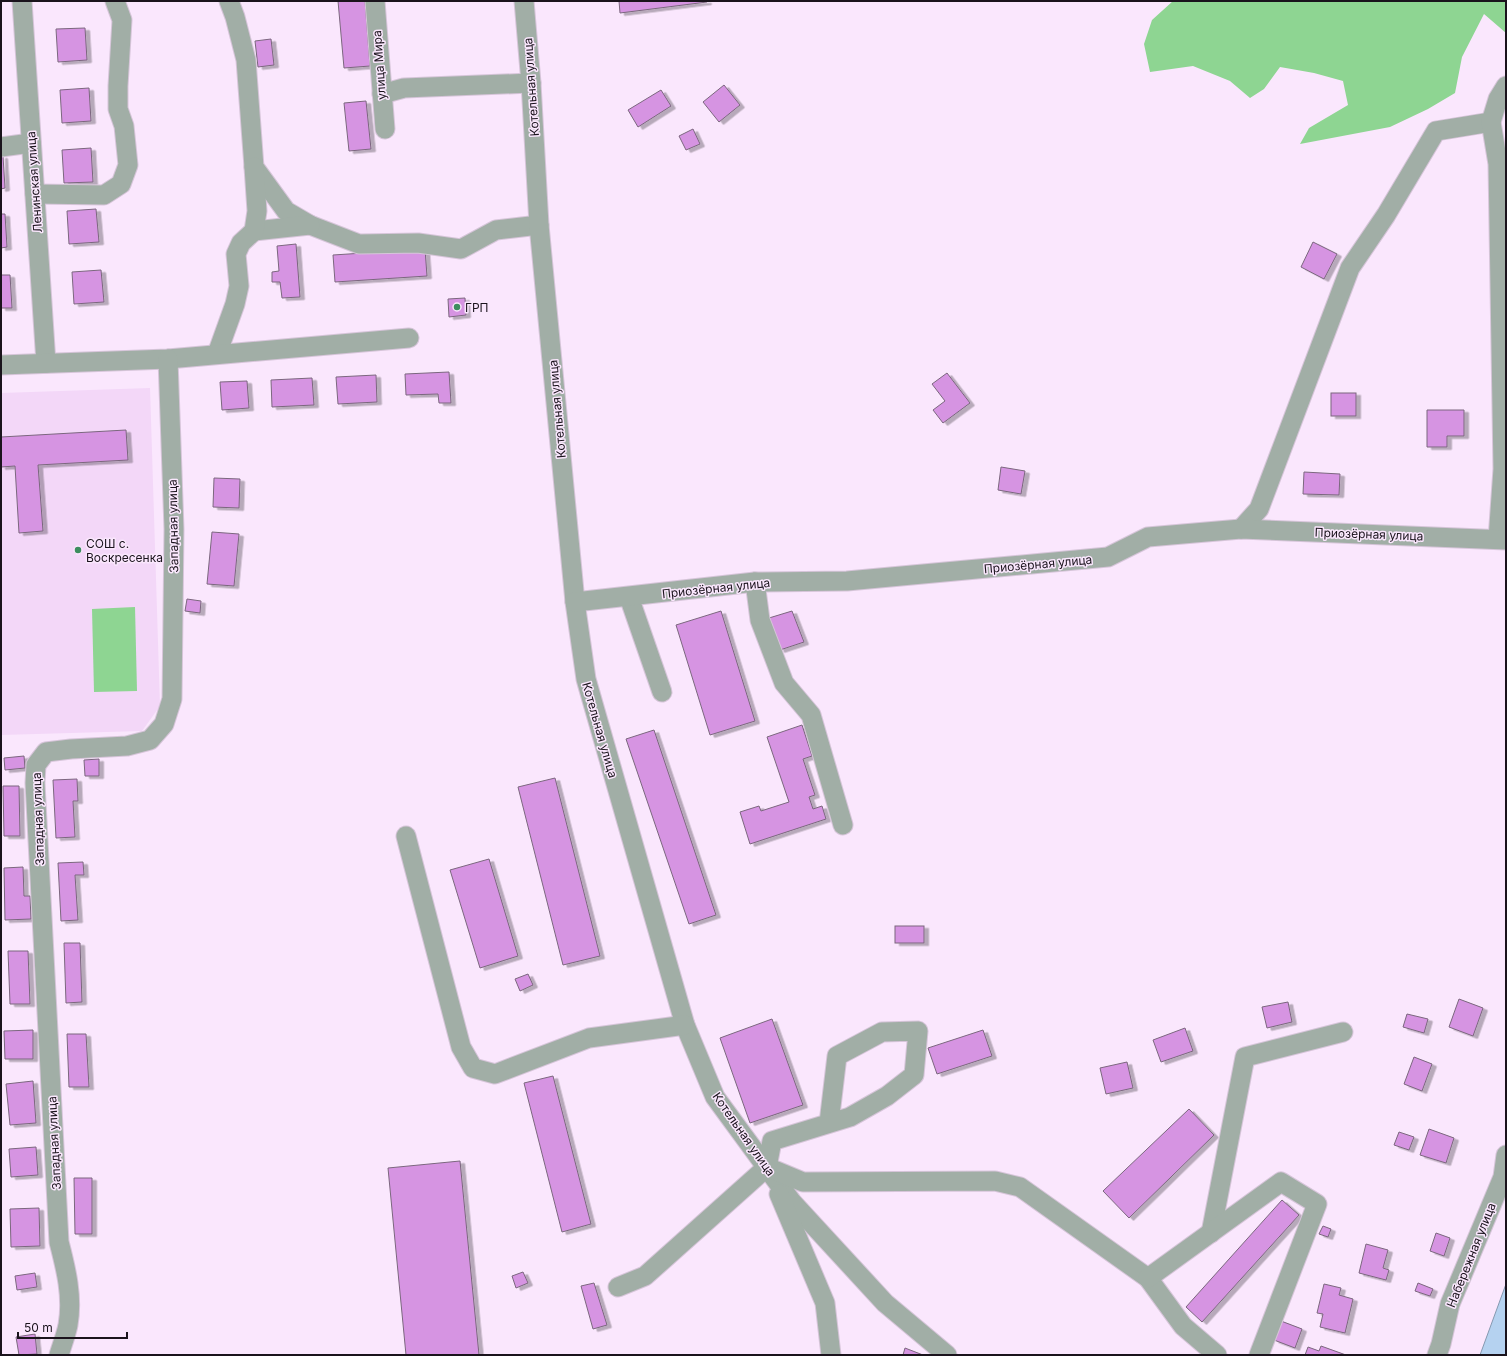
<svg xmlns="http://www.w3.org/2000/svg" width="1507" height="1356" font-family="Inter,sans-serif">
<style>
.built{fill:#f3d7f8}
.green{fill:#8ed592}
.water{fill:#b5d2f0;stroke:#8699b0}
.building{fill:#d694e2;stroke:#7b677e;filter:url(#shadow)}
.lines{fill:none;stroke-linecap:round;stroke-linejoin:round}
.minor-casing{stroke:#d6c5d9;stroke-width:21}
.minor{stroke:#a1aea6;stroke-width:19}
.poi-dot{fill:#3c8d5f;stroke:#fae7fd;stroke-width:1.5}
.labels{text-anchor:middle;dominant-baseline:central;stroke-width:3;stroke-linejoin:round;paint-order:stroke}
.street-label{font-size:12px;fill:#1a131c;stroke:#fae7fd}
.poi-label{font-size:12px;fill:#1a131c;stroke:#fae7fd;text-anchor:start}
</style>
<defs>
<filter id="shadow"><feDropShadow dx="4.5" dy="2.5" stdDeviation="0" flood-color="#0004"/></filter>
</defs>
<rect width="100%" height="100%" fill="#fae7fd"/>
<path class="built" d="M150 388 160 706 142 731 1 735V393Z"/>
<g class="green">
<path d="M1173 1H1506V33L1484 14 1462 57 1455 93 1428 109 1390 127 1300 144 1309 128 1348 105 1343 81 1314 73 1280 67 1264 89 1250 98 1230 81 1193 66 1150 72 1144 44 1152 20Z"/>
<path d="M135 607 137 691 94 692 92 609Z"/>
</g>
<path class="water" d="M1506 1284V1355H1480Z"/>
<g class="building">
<path d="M338 1H365L370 66 344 68Z"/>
<path d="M619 1H707V2L620 13Z"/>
<path d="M85 28 87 60 58 62 56 29Z"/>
<path d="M271 39 274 65 258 67 255 41Z"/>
<path d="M724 85 740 105 719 122 703 102Z"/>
<path d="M89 88 91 121 62 123 60 90Z"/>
<path d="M661 90 671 106 638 127 628 110Z"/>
<path d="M366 101 371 149 349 151 344 103Z"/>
<path d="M693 129 700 144 686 150 679 136Z"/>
<path d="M91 148 93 182 64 183 62 150Z"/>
<path d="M1 156H3L5 188 1 189Z"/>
<path d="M96 209 99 242 69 244 67 211Z"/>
<path d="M1 214H5L7 247 1 248Z"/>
<path d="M1313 242 1337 254 1324 279 1301 267Z"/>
<path d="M296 244 300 297 282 298 280 282H272V272L279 271 277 246Z"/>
<path d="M425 249 427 276 335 282 333 255Z"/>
<path d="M101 270 104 302 74 304 72 272Z"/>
<path d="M1 275H10L12 308H1Z"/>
<path d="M465 298 466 315 449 317 448 299Z"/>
<path d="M449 372 451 403H439L438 394 406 395 405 374Z"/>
<path d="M947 373 970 403 943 423 933 410 945 401 932 384Z"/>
<path d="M376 375 377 402 338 404 336 377Z"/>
<path d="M312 378 314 405 272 407 271 380Z"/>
<path d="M247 381 249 408 222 410 220 382Z"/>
<rect x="1331" y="393" width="25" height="23"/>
<path d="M1427 410H1464V436H1447V447H1427Z"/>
<path d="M126 430 128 460 38 465 43 531 19 533 15 466 1 467V437Z"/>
<path d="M1001 467 1025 471 1021 494 998 490Z"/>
<path d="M1304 472 1340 474 1339 495 1303 494Z"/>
<path d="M214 478 240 479 239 508 213 507Z"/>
<path d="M212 532 239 534 234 586 207 584Z"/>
<path d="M187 599 201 601 200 613 185 611Z"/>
<path d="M721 611 755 721 710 735 676 625Z"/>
<path d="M792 611 804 642 780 650 769 618Z"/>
<path d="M802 725 812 756 803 759 815 795 809 797 813 809 822 806 826 819 750 844 740 812 759 806 761 811 789 802 767 737Z"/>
<path d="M654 730 716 915 689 924 626 739Z"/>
<path d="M24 756 25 768 5 770 4 758Z"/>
<path d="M99 759V776H85L84 760Z"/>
<path d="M555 778 600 956 563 965 518 787Z"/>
<path d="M77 779 78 801H73L75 837 56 838 53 780Z"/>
<path d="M3 786H19L20 836H4Z"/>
<path d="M489 859 518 956 480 968 450 870Z"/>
<path d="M83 862 84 875H75L78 920 61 921 58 863Z"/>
<path d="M23 867 24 896H30L31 919 5 920 4 868Z"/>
<rect x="895" y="926" width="29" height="17"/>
<path d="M64 943H80L82 1002 66 1003Z"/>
<path d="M8 951H28L30 1004H10Z"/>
<path d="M528 974 533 985 520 991 515 979Z"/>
<path d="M1459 999 1483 1008 1473 1036 1449 1027Z"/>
<path d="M1288 1002 1292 1022 1267 1028 1262 1007Z"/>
<path d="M1407 1014 1428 1019 1424 1033 1403 1027Z"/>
<path d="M772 1019 803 1105 750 1123 720 1038Z"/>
<path d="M1185 1028 1193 1051 1161 1062 1153 1040Z"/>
<path d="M33 1030V1059H5L4 1031Z"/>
<path d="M983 1030 992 1056 937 1074 928 1048Z"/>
<path d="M67 1034H86L89 1087H69Z"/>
<path d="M1414 1057 1432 1064 1422 1091 1404 1084Z"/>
<path d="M1127 1062 1133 1088 1106 1094 1100 1068Z"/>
<path d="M553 1076 591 1224 562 1232 524 1083Z"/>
<path d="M33 1081 36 1123 10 1125 6 1084Z"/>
<path d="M1189 1109 1214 1135 1129 1218 1103 1191Z"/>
<path d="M1429 1129 1454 1138 1446 1163 1420 1155Z"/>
<path d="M1399 1132 1414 1137 1409 1150 1394 1145Z"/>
<path d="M36 1147 38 1175 11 1177 9 1149Z"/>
<path d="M460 1161 479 1355H406L388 1168Z"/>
<path d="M74 1178H92V1234H75Z"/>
<path d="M1282 1200 1299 1215 1202 1322 1186 1307Z"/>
<path d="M39 1208 40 1246 11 1247 10 1209Z"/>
<path d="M1323 1226 1331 1229 1328 1237 1319 1234Z"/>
<path d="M1436 1233 1450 1238 1444 1256 1430 1251Z"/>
<path d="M1366 1244 1388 1250 1383 1268 1389 1270 1386 1280 1359 1273Z"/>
<path d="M523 1272 528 1283 516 1288 512 1276Z"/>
<path d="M35 1273 37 1287 17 1290 15 1276Z"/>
<path d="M594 1283 607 1325 593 1329 581 1286Z"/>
<path d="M1418 1283 1433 1289 1430 1296 1415 1291Z"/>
<path d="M1324 1284 1341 1288 1339 1295 1353 1299 1345 1333 1320 1327 1323 1314 1317 1313Z"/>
<path d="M1281 1321 1302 1329 1295 1348 1274 1340Z"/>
<path d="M35 1334 37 1354 19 1355 16 1337Z"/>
<path d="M1321 1346 1346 1355H1305L1308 1347 1319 1351Z"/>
<path d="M905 1348 923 1355H903Z"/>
</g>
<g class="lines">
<defs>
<g id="minor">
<path d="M22 1 46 363"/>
<path d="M229 1 235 17 246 60 254 167 286 211 310 225 359 244 418 243 461 249 496 230 539 225"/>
<path d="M375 1 385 129"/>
<path d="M524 1 531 83 539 225 575 602 586 679 685 1025 715 1097 792 1202 885 1303 947 1355"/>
<path d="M382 94 404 88 531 83"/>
<path d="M1 147 31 143"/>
<path d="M35 194 104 195 121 184 128 165 124 126 118 109V86L122 20 115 1"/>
<path d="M254 231 310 225"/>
<path d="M217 354 235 304 239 286 236 254 241 243 254 231 257 211 254 167"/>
<path d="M1 365 168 359 409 338"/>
<path d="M1241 529 1259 509 1350 268 1386 215 1436 131 1491 122"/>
<path d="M1498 539 1503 469 1498 164 1491 122 1498 99 1506 86"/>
<path d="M755 582 760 620 784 683 811 715 843 825"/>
<path d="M629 597 662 692"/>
<path d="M575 602 755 582 847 581 1108 557 1148 537 1241 529 1506 540"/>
<path d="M406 836 461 1047 473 1068 495 1074 589 1038 685 1025"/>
<path d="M767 1167 803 1182 995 1181 1020 1187 1148 1278 1183 1326 1217 1355"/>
<path d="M779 1194 825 1303 831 1355"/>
<path d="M1211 1233 1245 1057 1343 1032"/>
<path d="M1148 1278 1281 1182 1317 1204 1259 1355"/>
<path d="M618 1287 645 1276 767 1167 772 1141 850 1117 887 1096 914 1075 918 1031 882 1032 837 1056 829 1123"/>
<path d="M59 1355C62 1345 66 1335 68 1325 73 1297 66 1269 59 1242L35 783 36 765 46 752 71 749 127 746 150 740 164 724 172 699 174 529 168 359"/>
<path d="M1437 1355 1441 1344 1450 1304 1503 1177 1506 1155"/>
</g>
</defs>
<use href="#minor" class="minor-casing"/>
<use href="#minor" class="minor"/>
</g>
<g class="poi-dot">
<circle cx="457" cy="307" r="4"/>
<circle cx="78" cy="550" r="4"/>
</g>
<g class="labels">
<g class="street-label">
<text transform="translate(379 65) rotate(-94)">улица Мира</text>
<text transform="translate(531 87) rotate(-94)">Котельная улица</text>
<text transform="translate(34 182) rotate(-94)">Ленинская улица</text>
<text transform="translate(557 409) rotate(-95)">Котельная улица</text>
<text transform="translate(173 526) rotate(-91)">Западная улица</text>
<text transform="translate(1369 534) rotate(2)">Приозёрная улица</text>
<text transform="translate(1038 564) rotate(-5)">Приозёрная улица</text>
<text transform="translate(716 588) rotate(-6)">Приозёрная улица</text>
<text transform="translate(600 730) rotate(74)">Котельная улица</text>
<text transform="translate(38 819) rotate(-92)">Западная улица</text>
<text transform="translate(744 1134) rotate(55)">Котельная улица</text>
<text transform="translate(54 1143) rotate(-93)">Западная улица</text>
<text transform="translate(1471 1255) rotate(-68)">Набережная улица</text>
</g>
<g class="poi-label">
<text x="465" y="307">ГРП</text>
<text x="86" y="543">СОШ с.<tspan x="86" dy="14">Воскресенка</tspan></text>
</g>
</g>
<rect width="1507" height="1356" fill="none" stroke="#1a131c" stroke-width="4"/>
<path d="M18 1332v6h109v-6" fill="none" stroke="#1a131c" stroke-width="2"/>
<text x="24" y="1332" font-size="12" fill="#1a131c" stroke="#fae7fd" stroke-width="3" paint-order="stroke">50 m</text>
</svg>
